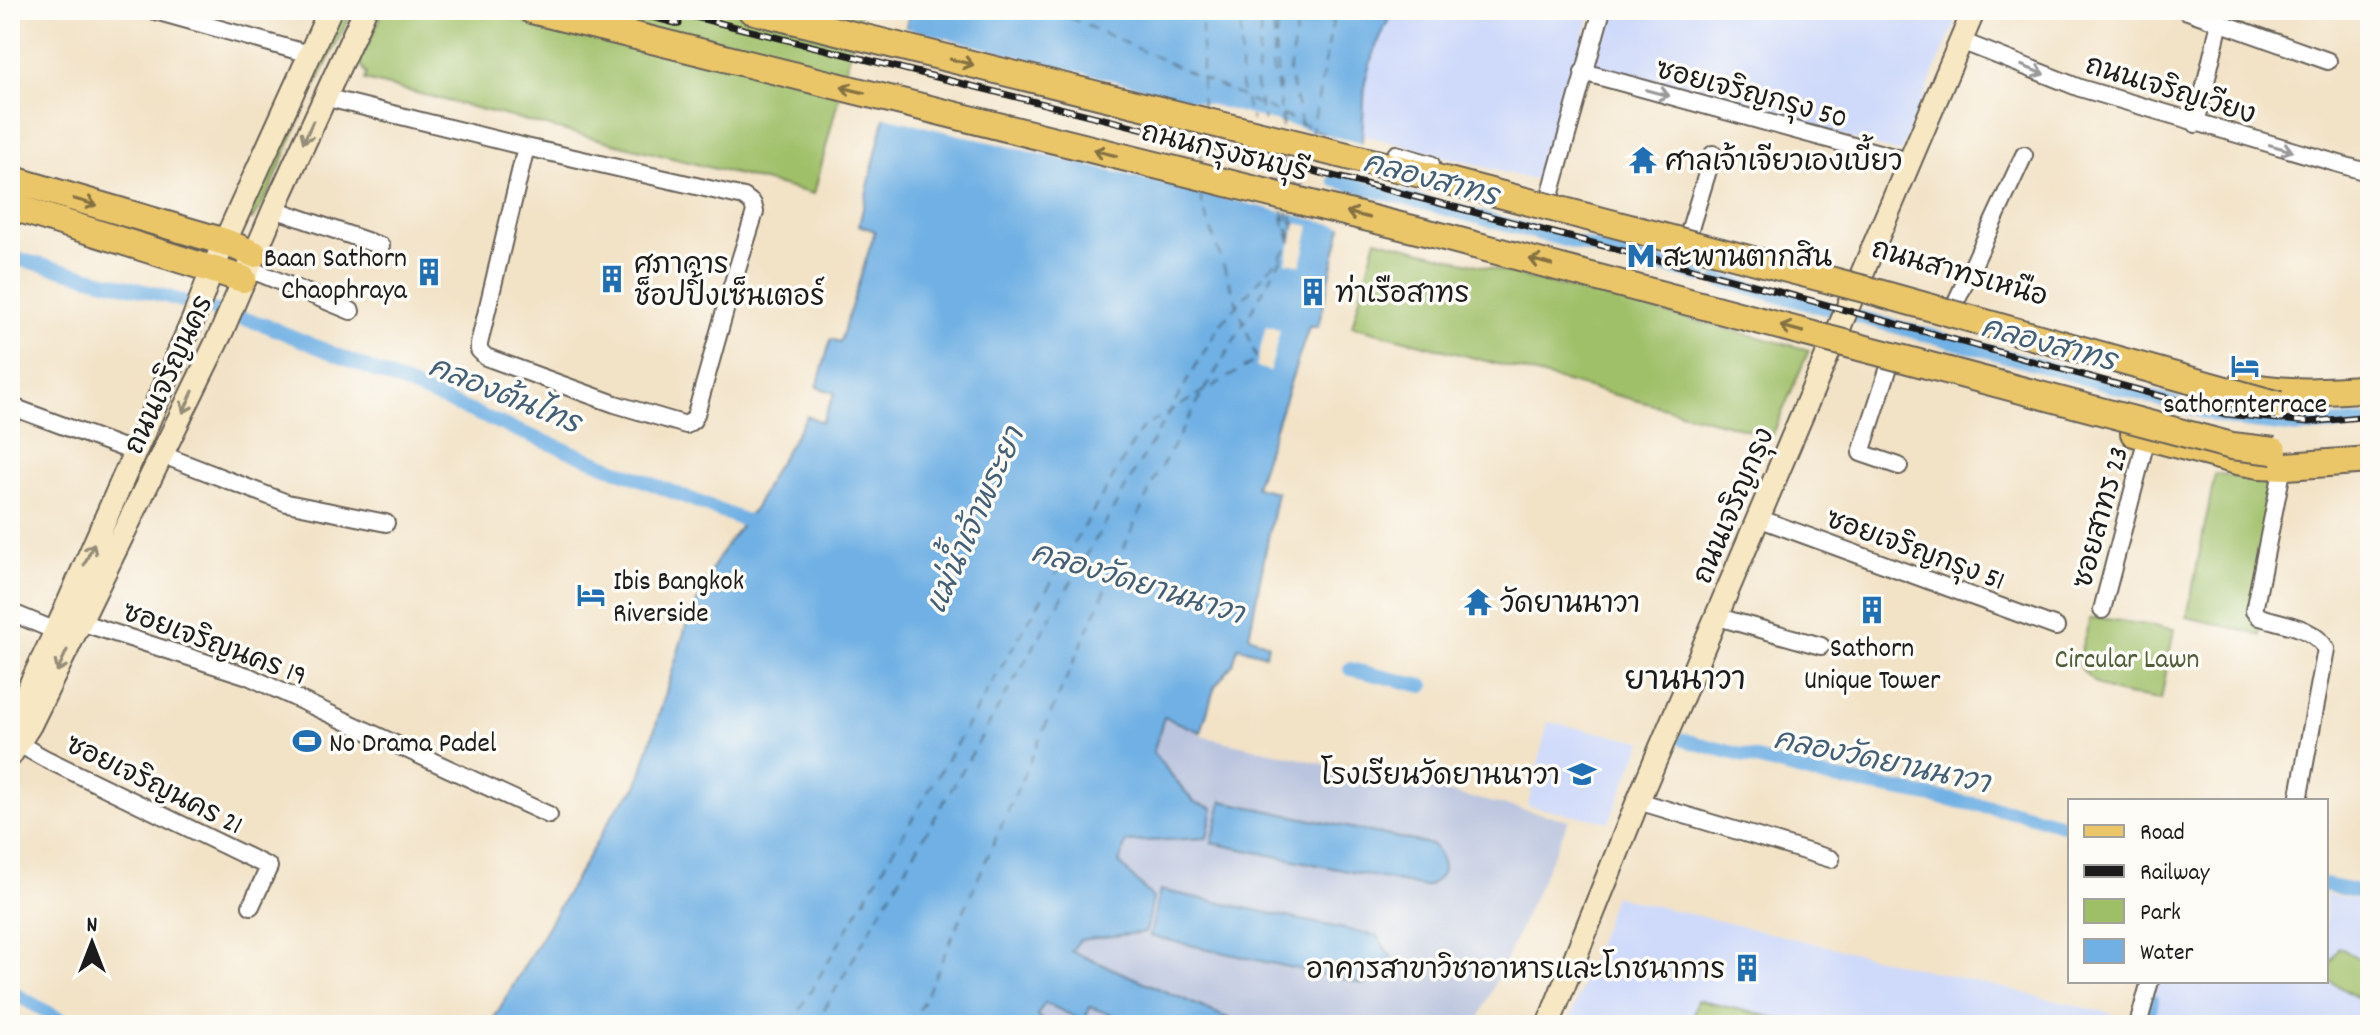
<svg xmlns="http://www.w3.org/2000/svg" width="2380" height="1035" viewBox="0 0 2380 1035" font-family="Dekko,'Playpen Sans Thai',sans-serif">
  <rect width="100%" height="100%" fill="#fdfcf7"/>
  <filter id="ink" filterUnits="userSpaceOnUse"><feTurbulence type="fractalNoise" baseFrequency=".0125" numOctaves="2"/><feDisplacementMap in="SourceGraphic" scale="16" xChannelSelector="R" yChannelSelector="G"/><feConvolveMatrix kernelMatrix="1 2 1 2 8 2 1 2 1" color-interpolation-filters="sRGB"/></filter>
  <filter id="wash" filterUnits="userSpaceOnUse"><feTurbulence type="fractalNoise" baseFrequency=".006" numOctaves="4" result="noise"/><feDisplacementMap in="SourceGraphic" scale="32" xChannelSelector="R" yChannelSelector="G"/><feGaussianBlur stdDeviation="1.8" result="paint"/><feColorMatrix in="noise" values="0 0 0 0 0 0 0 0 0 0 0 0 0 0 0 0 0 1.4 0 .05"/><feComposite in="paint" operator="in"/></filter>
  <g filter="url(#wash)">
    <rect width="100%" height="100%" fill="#f2e2c6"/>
    <path fill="#cfdafa" d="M1393 10H1591L1544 183 1360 134 1365 81 1374 51Z
      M1607 10H1961L1900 153 1595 67 1596 62 1593 61Z
      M1548 722 1643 741 1609 822 1528 806Z
      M2326 894 2370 902V1025H2143L2155 981H2326Z
      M1614 896 2130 1018 2128 1025H1568Z"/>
    <path fill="#bac4de" d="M1164 717 1201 732V736L1569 820 1476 1025H1156L1070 952 1079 940 1126 842 1194 802 1153 753Z
      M1045 1003 1084 1021 1089 1007 1140 1025H1049L1036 1016Z"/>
    <path fill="#9fbf67" stroke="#5e6e42" stroke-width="2" d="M344 10H353L305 107 270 190 252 220 246 217Z
      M384 10H861L814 194 365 80 367 74 359 62Z
      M1376 239 1809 350 1772 436 1352 326Z
      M2215 474 2271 482 2251 611 2260 617V635L2187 617Z
      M2100 618 2174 629 2161 700C2124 694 2098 696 2077 662L2090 619Z
      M2339 947 2370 965V1005L2326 979V970Z
      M1697 1000 1806 1025H1691Z"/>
    <path fill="#70b0e4" stroke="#466680" stroke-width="2" d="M910 10H1393L1374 51 1365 81 1362 141 1318 327H1309L1255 487 1277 492 1249 636 1268 644 1266 655 1238 647 1233 664 1215 686 1201 732 1164 717 1153 753 1194 802 1213 808 1207 838 1126 842 1119 863 1153 898 1146 932 1080 940 1071 951 1244 1025H1140L1090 1007 1084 1021 1045 1003 1037 1015 1049 1025H490L616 809 637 787 686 626 711 571 726 545 755 508 774 470 807 416 822 422 835 393 817 387 831 339 840 342 875 231 859 225Z
      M1222 801 1433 845C1446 864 1449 876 1425 887L1212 843Z
      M1160 890 1377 936 1392 959 1390 974 1363 984 1150 936Z"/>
    <path fill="#f2e2c6" d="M902 27 1365 144 1345 227 881 116Z
      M1296 223 1310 226 1301 265 1286 262Z
      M1266 326 1280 330 1270 371 1256 367Z"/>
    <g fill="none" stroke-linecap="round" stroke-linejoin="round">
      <path stroke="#70b0e4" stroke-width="14" d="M1335 180 1702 276
        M10 257 165 296 265 325 511 428 761 527
        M1719 280 1995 353 2233 420 2297 427 2370 422
        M1350 669 1423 686
        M1684 740 1821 776 2017 812 2070 826
        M2326 885 2370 894
        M10 991 70 1025
        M2147 1025 2152 1001"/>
      <path stroke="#425f76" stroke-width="2" stroke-dasharray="10 8" stroke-linecap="butt" d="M1053 10 1333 138
        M1241 10V86L1252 121
        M1262 10 1256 84 1264 122
        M1272 10 1282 128
        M1300 10 1289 71 1301 122 1300 130
        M1276 37 1279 10
        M1274 47 1272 64 1277 92
        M1202 107V10
        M1282 114 1283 127
        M1311 136 1335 10
        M1260 146 1271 182
        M1271 151 1278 184
        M1284 155 1286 184
        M1201 163V133
        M1296 186 1298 157
        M1301 191 1307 158
        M1283 210 1288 231
        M1288 211 1290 236
        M1293 230 1297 213
        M1291 242 1293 212
        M1205 390 1286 251
        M791 1025 1142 428 1257 360 1201 202V189
        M815 1025 1219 326 1291 244 1279 207
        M909 1025 924 1001 1154 480 1201 396"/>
    </g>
  </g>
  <g filter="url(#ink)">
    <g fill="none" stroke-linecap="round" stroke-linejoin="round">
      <defs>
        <path id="street" d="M152 10 309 54
          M2185 10 2328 61
          M1961 41 2080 88 2370 173
          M1583 72 1908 161
          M324 97 526 147 479 344V350L486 357 615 404 686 425 693 420 696 414 731 289
          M2196 124 2220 22
          M526 147 744 197 753 204 755 212 731 289 748 298
          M1396 154 1431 164
          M1550 196 1602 10
          M274 209 381 246
          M1689 232 1713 154
          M247 268 351 311
          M1956 302 2024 155
          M1889 367 1861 453 1899 466
          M10 406 134 452
          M163 455 287 503 386 523
          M2283 466 2254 611 2260 617C2283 624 2314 627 2326 649L2298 801
          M1758 518 2056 627
          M2102 610 2147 437
          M10 612 56 631
          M1718 617 1821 646
          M80 622 248 676 549 815
          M19 744 44 758 269 867 251 906
          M1638 801 1831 859
          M2138 1025 2150 981"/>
        <path id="secondary" d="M10 727 56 631 193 320 212 270 330 10
          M10 756 30 725 222 331 274 209 365 10
          M1548 1025 1638 801 1974 10"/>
        <path id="primary" d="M531 10 1433 234
          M751 10 1445 180
          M10 179 225 242 254 254
          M10 206 243 279
          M2242 385C2286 394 2326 392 2370 388
          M2134 433 2237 461 2259 465 2287 466 2370 460"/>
      </defs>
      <use href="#street" stroke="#676158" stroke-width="20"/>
      <use href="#secondary" stroke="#676158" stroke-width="26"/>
      <use href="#primary" stroke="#676158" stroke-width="30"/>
      <use href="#street" stroke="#fff" stroke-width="16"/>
      <use href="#secondary" stroke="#f7e8c3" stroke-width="22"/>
      <use href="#primary" stroke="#ebc669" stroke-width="26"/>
      <defs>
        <path id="rail" d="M625 10 679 24
          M667 10 1381 188 1750 284 2226 414 2309 422 2370 416"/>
      </defs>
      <use href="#rail" stroke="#1c1c1c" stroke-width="7"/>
      <use href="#rail" stroke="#fdfcf7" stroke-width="4" stroke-dasharray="12" stroke-linecap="butt"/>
      <defs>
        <path id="primary-bridge" d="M1445 180 1868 290 2279 405
          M1433 234 2232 446 2274 451"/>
      </defs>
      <use href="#primary-bridge" stroke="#676158" stroke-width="30" stroke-linecap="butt"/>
      <use href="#primary-bridge" stroke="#ebc669" stroke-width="26"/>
    </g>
    <defs><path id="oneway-shaft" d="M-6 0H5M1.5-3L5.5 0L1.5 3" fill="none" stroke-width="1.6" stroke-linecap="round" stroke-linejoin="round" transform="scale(2)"/></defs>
    <g stroke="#847142">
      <use href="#oneway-shaft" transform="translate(962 62) rotate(14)"/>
      <use href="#oneway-shaft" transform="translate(853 90) rotate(-166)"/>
      <use href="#oneway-shaft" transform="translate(1105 153) rotate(-166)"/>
      <use href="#oneway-shaft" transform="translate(85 202) rotate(16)"/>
      <use href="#oneway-shaft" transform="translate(1358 215) rotate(-166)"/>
      <use href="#oneway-shaft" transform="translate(1541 262) rotate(-165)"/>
      <use href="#oneway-shaft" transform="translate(1792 329) rotate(-165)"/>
    </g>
    <g stroke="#999">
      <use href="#oneway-shaft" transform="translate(2033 70) rotate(22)"/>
      <use href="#oneway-shaft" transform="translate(1658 93) rotate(15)"/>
      <use href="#oneway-shaft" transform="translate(2281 148) rotate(16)"/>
    </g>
    <g stroke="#948c78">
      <use href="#oneway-shaft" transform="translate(308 132) rotate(114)"/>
      <use href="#oneway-shaft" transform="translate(188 402) rotate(115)"/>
      <use href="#oneway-shaft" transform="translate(89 554) rotate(-66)"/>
      <use href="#oneway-shaft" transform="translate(62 661) rotate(115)"/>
    </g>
  </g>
  <defs>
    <symbol id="temple-bare" viewBox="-9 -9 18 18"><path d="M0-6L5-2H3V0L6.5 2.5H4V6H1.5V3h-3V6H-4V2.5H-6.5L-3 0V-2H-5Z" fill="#1f6fb2" stroke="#fdfcf7" stroke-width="2.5" paint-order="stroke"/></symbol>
    <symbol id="metro-bare" viewBox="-9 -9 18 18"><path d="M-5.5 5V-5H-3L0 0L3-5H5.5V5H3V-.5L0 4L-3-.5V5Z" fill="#1f6fb2" stroke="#fdfcf7" stroke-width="2.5" paint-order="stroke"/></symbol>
    <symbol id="building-bare" viewBox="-9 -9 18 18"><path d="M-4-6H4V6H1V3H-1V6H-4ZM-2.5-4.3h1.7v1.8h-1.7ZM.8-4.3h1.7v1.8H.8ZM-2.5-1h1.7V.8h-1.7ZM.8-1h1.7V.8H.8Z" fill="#1f6fb2" stroke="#fdfcf7" stroke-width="2.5" paint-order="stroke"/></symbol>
    <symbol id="hotel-bare" viewBox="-9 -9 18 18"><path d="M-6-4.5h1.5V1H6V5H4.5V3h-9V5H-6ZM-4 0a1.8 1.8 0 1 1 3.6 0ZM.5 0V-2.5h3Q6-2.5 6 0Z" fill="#1f6fb2" stroke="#fdfcf7" stroke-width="2.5" paint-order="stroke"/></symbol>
    <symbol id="stadium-bare" viewBox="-9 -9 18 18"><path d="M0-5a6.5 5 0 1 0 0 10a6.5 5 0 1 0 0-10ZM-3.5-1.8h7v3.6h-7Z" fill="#1f6fb2" stroke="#fdfcf7" stroke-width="2.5" paint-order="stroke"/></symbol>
    <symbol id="school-bare" viewBox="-9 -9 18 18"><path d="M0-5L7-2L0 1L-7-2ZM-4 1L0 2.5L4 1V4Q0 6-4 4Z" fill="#1f6fb2" stroke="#fdfcf7" stroke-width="2.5" paint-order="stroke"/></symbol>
  </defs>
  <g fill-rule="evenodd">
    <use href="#temple-bare" x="1623" y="140" width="40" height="40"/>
    <use href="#metro-bare" x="1621" y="236" width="40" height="40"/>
    <use href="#building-bare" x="409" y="252" width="40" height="40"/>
    <use href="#building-bare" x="592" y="259" width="40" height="40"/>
    <use href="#building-bare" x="1293" y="272" width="40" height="40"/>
    <use href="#hotel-bare" x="2225" y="346" width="40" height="40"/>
    <use href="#hotel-bare" x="571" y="575" width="40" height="40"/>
    <use href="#temple-bare" x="1458" y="582" width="40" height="40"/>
    <use href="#building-bare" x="1852" y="590" width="40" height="40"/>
    <use href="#stadium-bare" x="287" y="721" width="40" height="40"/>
    <use href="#school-bare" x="1562" y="754" width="40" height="40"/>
    <use href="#building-bare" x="1727" y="948" width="40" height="40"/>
  </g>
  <g text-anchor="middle" stroke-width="7" stroke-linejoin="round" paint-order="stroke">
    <g font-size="28" fill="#1c1c1c" stroke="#fdfcf7">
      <text transform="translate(2171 88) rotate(17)" y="10">ถนนเจริญเวียง</text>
      <text transform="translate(1752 92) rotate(15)" y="10">ซอยเจริญกรุง 50</text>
      <text transform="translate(1225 150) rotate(14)" y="10">ถนนกรุงธนบุรี</text>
      <text transform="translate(1960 271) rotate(16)" y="10">ถนนสาทรเหนือ</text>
      <text transform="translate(167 374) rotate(-65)" y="10">ถนนเจริญนคร</text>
      <text transform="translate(1732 505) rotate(-67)" y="10">ถนนเจริญกรุง</text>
      <text transform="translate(2099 517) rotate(-75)" y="10">ซอยสาทร 23</text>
      <text transform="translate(1916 548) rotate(20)" y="10">ซอยเจริญกรุง 51</text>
      <text transform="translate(215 642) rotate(20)" y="10">ซอยเจริญนคร 19</text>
      <text transform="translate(155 783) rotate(26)" y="10">ซอยเจริญนคร 21</text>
    </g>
    <g font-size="28" fill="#1c1c1c" stroke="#fdfcf7" text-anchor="start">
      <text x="1665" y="170">ศาลเจ้าเจียวเองเบี้ยว</text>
      <text x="407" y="266" text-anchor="end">Baan Sathorn<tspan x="407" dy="32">Chaophraya</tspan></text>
      <text x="1663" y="266">สะพานตากสิน</text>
      <text x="634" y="273">ศุภาคาร<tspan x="634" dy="32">ช็อปปิ้งเซ็นเตอร์</tspan></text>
      <text x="1335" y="302">ท่าเรือสาทร</text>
      <text x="2245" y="412" text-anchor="middle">sathornterrace</text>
      <text x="613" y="589">Ibis Bangkok<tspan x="613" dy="32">Riverside</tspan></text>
      <text x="1500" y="612">วัดยานนาวา</text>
      <text x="1872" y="656" text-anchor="middle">Sathorn<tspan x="1872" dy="32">Unique Tower</tspan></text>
      <text x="329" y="751">No Drama Padel</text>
      <text x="1560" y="784" text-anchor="end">โรงเรียนวัดยานนาวา</text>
      <text x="1725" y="978" text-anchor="end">อาคารสาขาวิชาอาหารและโภชนาการ</text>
    </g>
    <g font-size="28" fill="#505d3a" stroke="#fdfcf7">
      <text x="2127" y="667">Circular Lawn</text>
    </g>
    <g font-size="30" font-style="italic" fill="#425f76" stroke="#fdfcf7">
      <text transform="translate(1431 178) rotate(15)" y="10">คลองสาทร</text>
      <text transform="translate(2049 343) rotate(15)" y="10">คลองสาทร</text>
      <text transform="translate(505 394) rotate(22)" y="10">คลองต้นไทร</text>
      <text transform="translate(974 520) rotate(-66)" y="10">แม่น้ำเจ้าพระยา</text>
      <text transform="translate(1138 582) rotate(17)" y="10">คลองวัดยานนาวา</text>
      <text transform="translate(1882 760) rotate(12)" y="10">คลองวัดยานนาวา</text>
    </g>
    <g font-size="32" fill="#1c1c1c" stroke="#fdfcf7">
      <text x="1685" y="689">ยานนาวา</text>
    </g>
  </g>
  <rect width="2380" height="1035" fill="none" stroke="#fdfcf7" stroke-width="40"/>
  <rect x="2068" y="799" width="260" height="184" fill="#fdfcf7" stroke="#a3a29f" stroke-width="2"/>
  <rect x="2084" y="825" width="40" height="12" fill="#ebc669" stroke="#a3a29f" stroke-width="2"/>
  <text x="2140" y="839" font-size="24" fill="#1c1c1c">Road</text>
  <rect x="2084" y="865" width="40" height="12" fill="#1c1c1c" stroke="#a3a29f" stroke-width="2"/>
  <text x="2140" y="879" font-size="24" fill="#1c1c1c">Railway</text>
  <rect x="2084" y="899" width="40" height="24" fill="#9fbf67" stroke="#a3a29f" stroke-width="2"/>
  <text x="2140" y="919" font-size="24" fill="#1c1c1c">Park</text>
  <rect x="2084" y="939" width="40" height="24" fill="#70b0e4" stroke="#a3a29f" stroke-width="2"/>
  <text x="2140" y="959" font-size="24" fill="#1c1c1c">Water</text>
  <g transform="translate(92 943)" stroke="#fdfcf7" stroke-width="6" paint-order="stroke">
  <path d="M0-6L14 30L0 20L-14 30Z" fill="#1c1c1c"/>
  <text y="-12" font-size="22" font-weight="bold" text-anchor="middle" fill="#1c1c1c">N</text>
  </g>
</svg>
